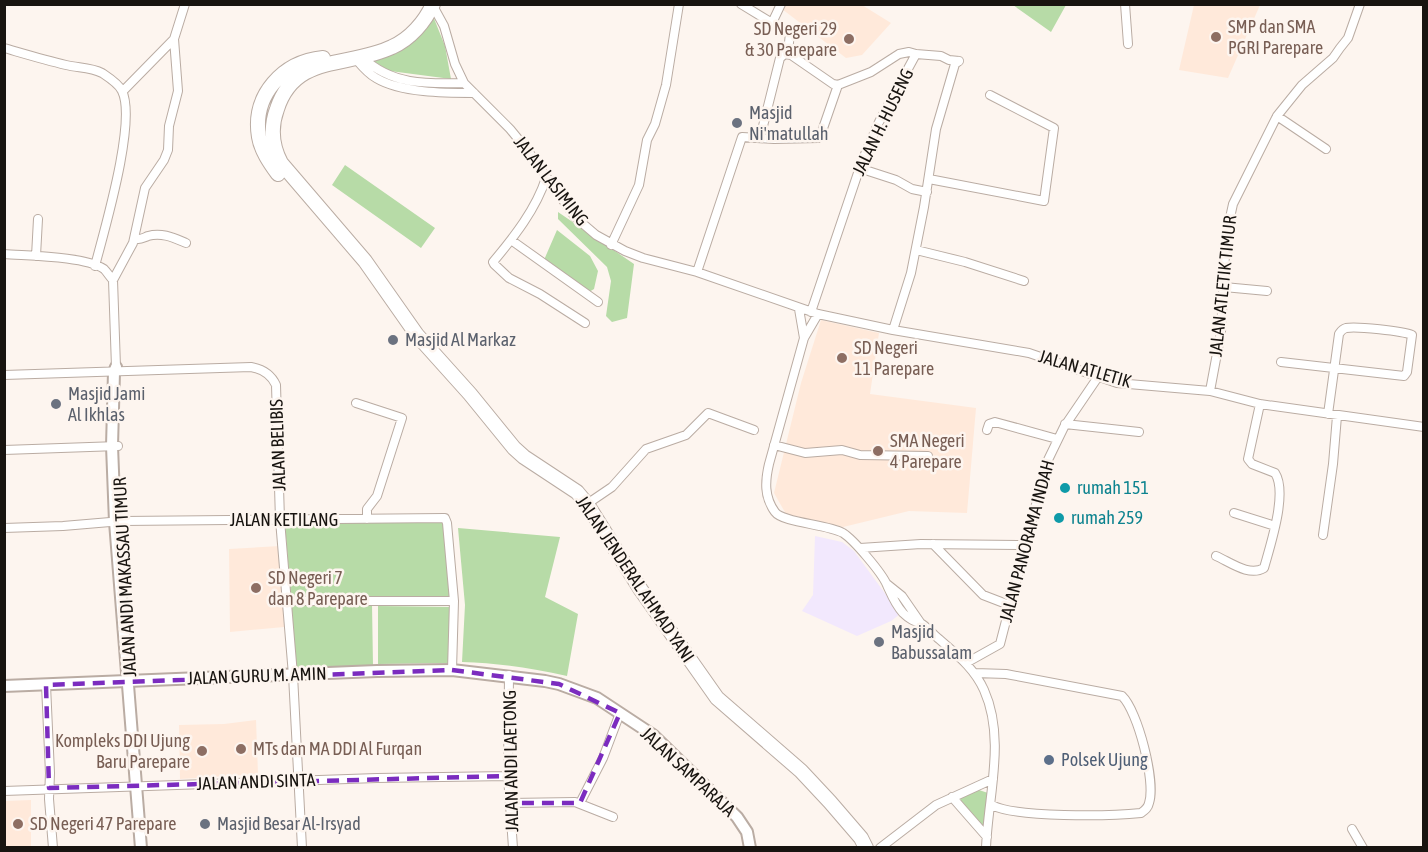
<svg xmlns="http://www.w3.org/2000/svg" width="1428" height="852" viewBox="0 0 1428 852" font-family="'Asap Condensed',sans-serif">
  <rect width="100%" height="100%" fill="#fdf5ef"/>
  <path fill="#ffe9da" d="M784 5H862L891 23 862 55 846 58 782 9Z
    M1194 5H1260L1228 78 1179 70Z
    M821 320 879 333 870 394 976 408 967 513 909 511 843 527 786 514 774 493 801 383Z
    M280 546 284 627 230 632 229 549Z
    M256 720 258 774 180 779 179 725 224 724Z
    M31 800V847H5V801Z"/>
  <path fill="#f2e8fd" d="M815 536 842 542 854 551 900 614 891 621 857 636 802 611 813 595Z"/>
  <path fill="#b7dba7" d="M1013 5H1066L1051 32Z
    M433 16 445 46 451 79 390 71 373 61C406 49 412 44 433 16Z
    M345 165 435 228 421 248 332 185Z
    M558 212 634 264 627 318 612 322 606 316 611 281 607 267 558 219Z
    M557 230 590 256 598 271 594 289 589 292 544 260Z
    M444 519 451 600 291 598 285 525Z
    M458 528 560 537 545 597 578 614 567 676C531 668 498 663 462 662L465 605Z
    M290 604H372L373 666 293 667Z
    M378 606 452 607 450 663 378 664Z
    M979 790 988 793 984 829 959 798Z"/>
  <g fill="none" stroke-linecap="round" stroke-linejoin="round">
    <defs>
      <path id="minor" d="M741 4 772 23
        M781 4 772 23 790 33 788 52 791 55
        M1125 4 1128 44
        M433 6 444 26 455 64 464 83 510 129 528 151 575 217 596 235 625 251 643 258 697 272 818 314 893 330 1029 353 1117 383 1210 391 1260 404 1424 427
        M4 48C25 54 45 60 66 65 78 68 91 67 102 73 108 77 119 84 122 91 137 121 104 231 95 266
        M916 54 941 56 949 60 959 61
        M362 57C391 85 426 84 464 83
        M355 58C361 65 367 73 376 78 401 93 445 93 474 93
        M123 91 174 39 185 4
        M1277 116 1326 149
        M760 138 780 58 785 54 791 55 833 84 838 85 871 72 899 54 909 52 916 54 879 122 862 161 811 312
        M859 168 896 180 912 189 927 192
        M546 178C536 209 514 237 493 262L494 264 509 278 540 294 585 323
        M929 179 1044 201 1054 128 990 95
        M134 239C141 240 143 238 148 236 162 232 174 238 186 243
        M511 240 598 302
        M611 245 639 185 647 140 655 124 666 85 679 4
        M916 250 965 262 1024 281
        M4 254C29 256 84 256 104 269 107 272 110 277 113 280L116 367
        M36 256 38 219
        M697 272 742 137 774 139 818 138 820 137 838 85
        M113 280 133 243 145 188 164 160 168 150 169 126 178 91 174 39
        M1224 287 1267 291
        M799 309 804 338
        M818 314 804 338 769 464C765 481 764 497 775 512 783 523 827 524 843 533 854 540 882 573 887 585 892 596 895 604 903 613 909 619 914 621 922 624 928 628 934 635 939 639 957 655 974 668 984 690 1006 739 988 796 986 848
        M893 330 911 273 924 207 936 129 955 64 959 61
        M1281 362 1404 376 1407 372 1412 335C1403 331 1356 326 1346 328 1342 329 1341 331 1339 334L1328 414
        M4 375 251 367C262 369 271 374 276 385L280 520 293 675 302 848
        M1210 391 1221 332 1226 236 1233 204 1277 116 1302 85 1333 58 1340 48 1348 38 1360 4
        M356 403 402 418 377 496 367 509V519
        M1065 424 1139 432
        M987 430 989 424 995 422 1057 439
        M774 445 805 453 842 450 860 455 928 456
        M4 450 118 446
        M587 504 612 487 646 449 686 435 708 413 754 430
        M1234 513 1275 526
        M4 528 63 526 122 521 445 518 447 523 454 601 452 670
        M1323 535 1333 464 1337 416
        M933 544 983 595 1009 605
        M860 548 921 544 1024 545
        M1216 556C1230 562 1249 577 1264 568 1270 546 1288 493 1275 473L1252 464 1248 459 1260 404
        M887 584 902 596 922 625
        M288 601H454
        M966 663 1000 644 1047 462 1064 427 1098 377
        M975 673 1006 674 1122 696C1138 711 1156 782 1149 803 1148 808 1145 810 1141 813 1111 816 1015 818 992 805
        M509 675 508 776 513 848
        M46 685 50 773 49 799 53 848
        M4 791 377 778 508 776
        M952 797 987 837
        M510 803 575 802 613 817
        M580 803 603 758 620 713
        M1352 829 1363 848
        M880 848 936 805 993 779"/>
      <path id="tertiary" d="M116 367 114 372 112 446 115 522 141 848"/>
      <path id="secondary" d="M4 686 377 671 452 670 545 681 559 684 597 698 653 735 737 817 747 832 750 848"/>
      <path id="trunk" d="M433 4C425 22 410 39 392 47 348 68 295 53 277 109 270 128 272 146 281 163L365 261 417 335 470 394 514 448 524 457 577 492 587 504 641 590 717 698 801 771 830 802 861 838 866 848
        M278 174C270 163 261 150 259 137 252 95 283 62 323 58"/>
    </defs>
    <use href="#minor" stroke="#baaca3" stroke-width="10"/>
    <use href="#tertiary" stroke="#baaca3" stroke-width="14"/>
    <use href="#secondary" stroke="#baaca3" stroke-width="14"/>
    <use href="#trunk" stroke="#baaca3" stroke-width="16"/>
    <use href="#minor" stroke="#fff" stroke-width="8"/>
    <use href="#tertiary" stroke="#fff" stroke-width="10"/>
    <use href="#secondary" stroke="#fff" stroke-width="10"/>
    <use href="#trunk" stroke="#fff" stroke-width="14"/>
  </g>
  <path fill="none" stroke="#7b2cbf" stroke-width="4.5" stroke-dasharray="12 8" stroke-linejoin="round" d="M452 670 559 684 620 713 580 803H510L508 776 49 788 46 685Z"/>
  <g fill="#8d6e63" stroke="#fdf5ef" stroke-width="2">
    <circle cx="1216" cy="37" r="6"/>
    <circle cx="849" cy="39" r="6"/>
    <circle cx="842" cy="358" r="6"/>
    <circle cx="878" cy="451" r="6"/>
    <circle cx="256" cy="588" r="6"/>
    <circle cx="241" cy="749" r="6"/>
    <circle cx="202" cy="751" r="6"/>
    <circle cx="18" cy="824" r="6"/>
  </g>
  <g fill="#6b7280" stroke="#fdf5ef" stroke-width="2">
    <circle cx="737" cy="123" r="6"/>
    <circle cx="393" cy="340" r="6"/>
    <circle cx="56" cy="404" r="6"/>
    <circle cx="879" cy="642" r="6"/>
    <circle cx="205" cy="824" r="6"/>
  </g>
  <g fill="#0f9aa8" stroke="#fdf5ef" stroke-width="2">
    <circle cx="1065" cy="488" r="6"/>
    <circle cx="1059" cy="518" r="6"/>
  </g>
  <circle fill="#5c6f8a" stroke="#fdf5ef" stroke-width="2" cx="1049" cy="760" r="6"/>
  <g text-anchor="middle" stroke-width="5" stroke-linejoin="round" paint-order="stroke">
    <g font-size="18" fill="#785e54" stroke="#fdf5ef" text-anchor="start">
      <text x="1228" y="33">SMP dan SMA<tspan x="1228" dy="21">PGRI Parepare</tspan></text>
      <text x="837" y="35" text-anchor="end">SD Negeri 29<tspan x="837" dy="21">&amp; 30 Parepare</tspan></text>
      <text x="854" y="354">SD Negeri<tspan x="854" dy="21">11 Parepare</tspan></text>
      <text x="890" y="447">SMA Negeri<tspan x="890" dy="21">4 Parepare</tspan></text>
      <text x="268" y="584">SD Negeri 7<tspan x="268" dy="21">dan 8 Parepare</tspan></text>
      <text x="190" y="747" text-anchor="end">Kompleks DDI Ujung<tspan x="190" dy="21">Baru Parepare</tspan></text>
      <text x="253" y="755">MTs dan MA DDI Al Furqan</text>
      <text x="30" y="830">SD Negeri 47 Parepare</text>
    </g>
    <g font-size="18" fill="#5b616d" stroke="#fdf5ef" text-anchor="start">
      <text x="749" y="119">Masjid<tspan x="749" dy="21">Ni'matullah</tspan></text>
      <text x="405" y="346">Masjid Al Markaz</text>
      <text x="68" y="400">Masjid Jami<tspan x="68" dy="21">Al Ikhlas</tspan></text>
      <text x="891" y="638">Masjid<tspan x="891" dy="21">Babussalam</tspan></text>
      <text x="217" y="830">Masjid Besar Al-Irsyad</text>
    </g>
    <g font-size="18" fill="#181410" stroke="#fdf5ef">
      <text transform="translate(883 122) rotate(-64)" y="6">JALAN H. HUSENG</text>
      <text transform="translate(551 181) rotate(52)" y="6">JALAN LASIMING</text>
      <text transform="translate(1223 286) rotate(-84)" y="6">JALAN ATLETIK TIMUR</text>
      <text transform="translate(1085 369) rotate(16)" y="6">JALAN ATLETIK</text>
      <text transform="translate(278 445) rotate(-92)" y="6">JALAN BELIBIS</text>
      <text x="284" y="526">JALAN KETILANG</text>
      <text transform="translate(1027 541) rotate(-75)" y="6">JALAN PANORAMA INDAH</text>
      <text transform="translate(125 577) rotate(-93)" y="6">JALAN ANDI MAKASSAU TIMUR</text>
      <text transform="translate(635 579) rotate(56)" y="6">JALAN JENDERAL AHMAD YANI</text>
      <text transform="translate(257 676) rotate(-2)" y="6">JALAN GURU M. AMIN</text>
      <text transform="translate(511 761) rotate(-91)" y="6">JALAN ANDI LAETONG</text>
      <text transform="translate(688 772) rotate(43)" y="6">JALAN SAMPARAJA</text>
      <text transform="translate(256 782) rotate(-2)" y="6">JALAN ANDI SINTA</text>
    </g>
    <g font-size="18" fill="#0d838f" stroke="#fdf5ef" text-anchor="start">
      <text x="1077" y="494">rumah 151</text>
      <text x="1071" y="524">rumah 259</text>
    </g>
    <g font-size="18" fill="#4e5e75" stroke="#fdf5ef" text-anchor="start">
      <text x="1061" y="766">Polsek Ujung</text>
    </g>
  </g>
  <rect width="1428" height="852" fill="none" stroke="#181410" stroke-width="12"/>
</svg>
